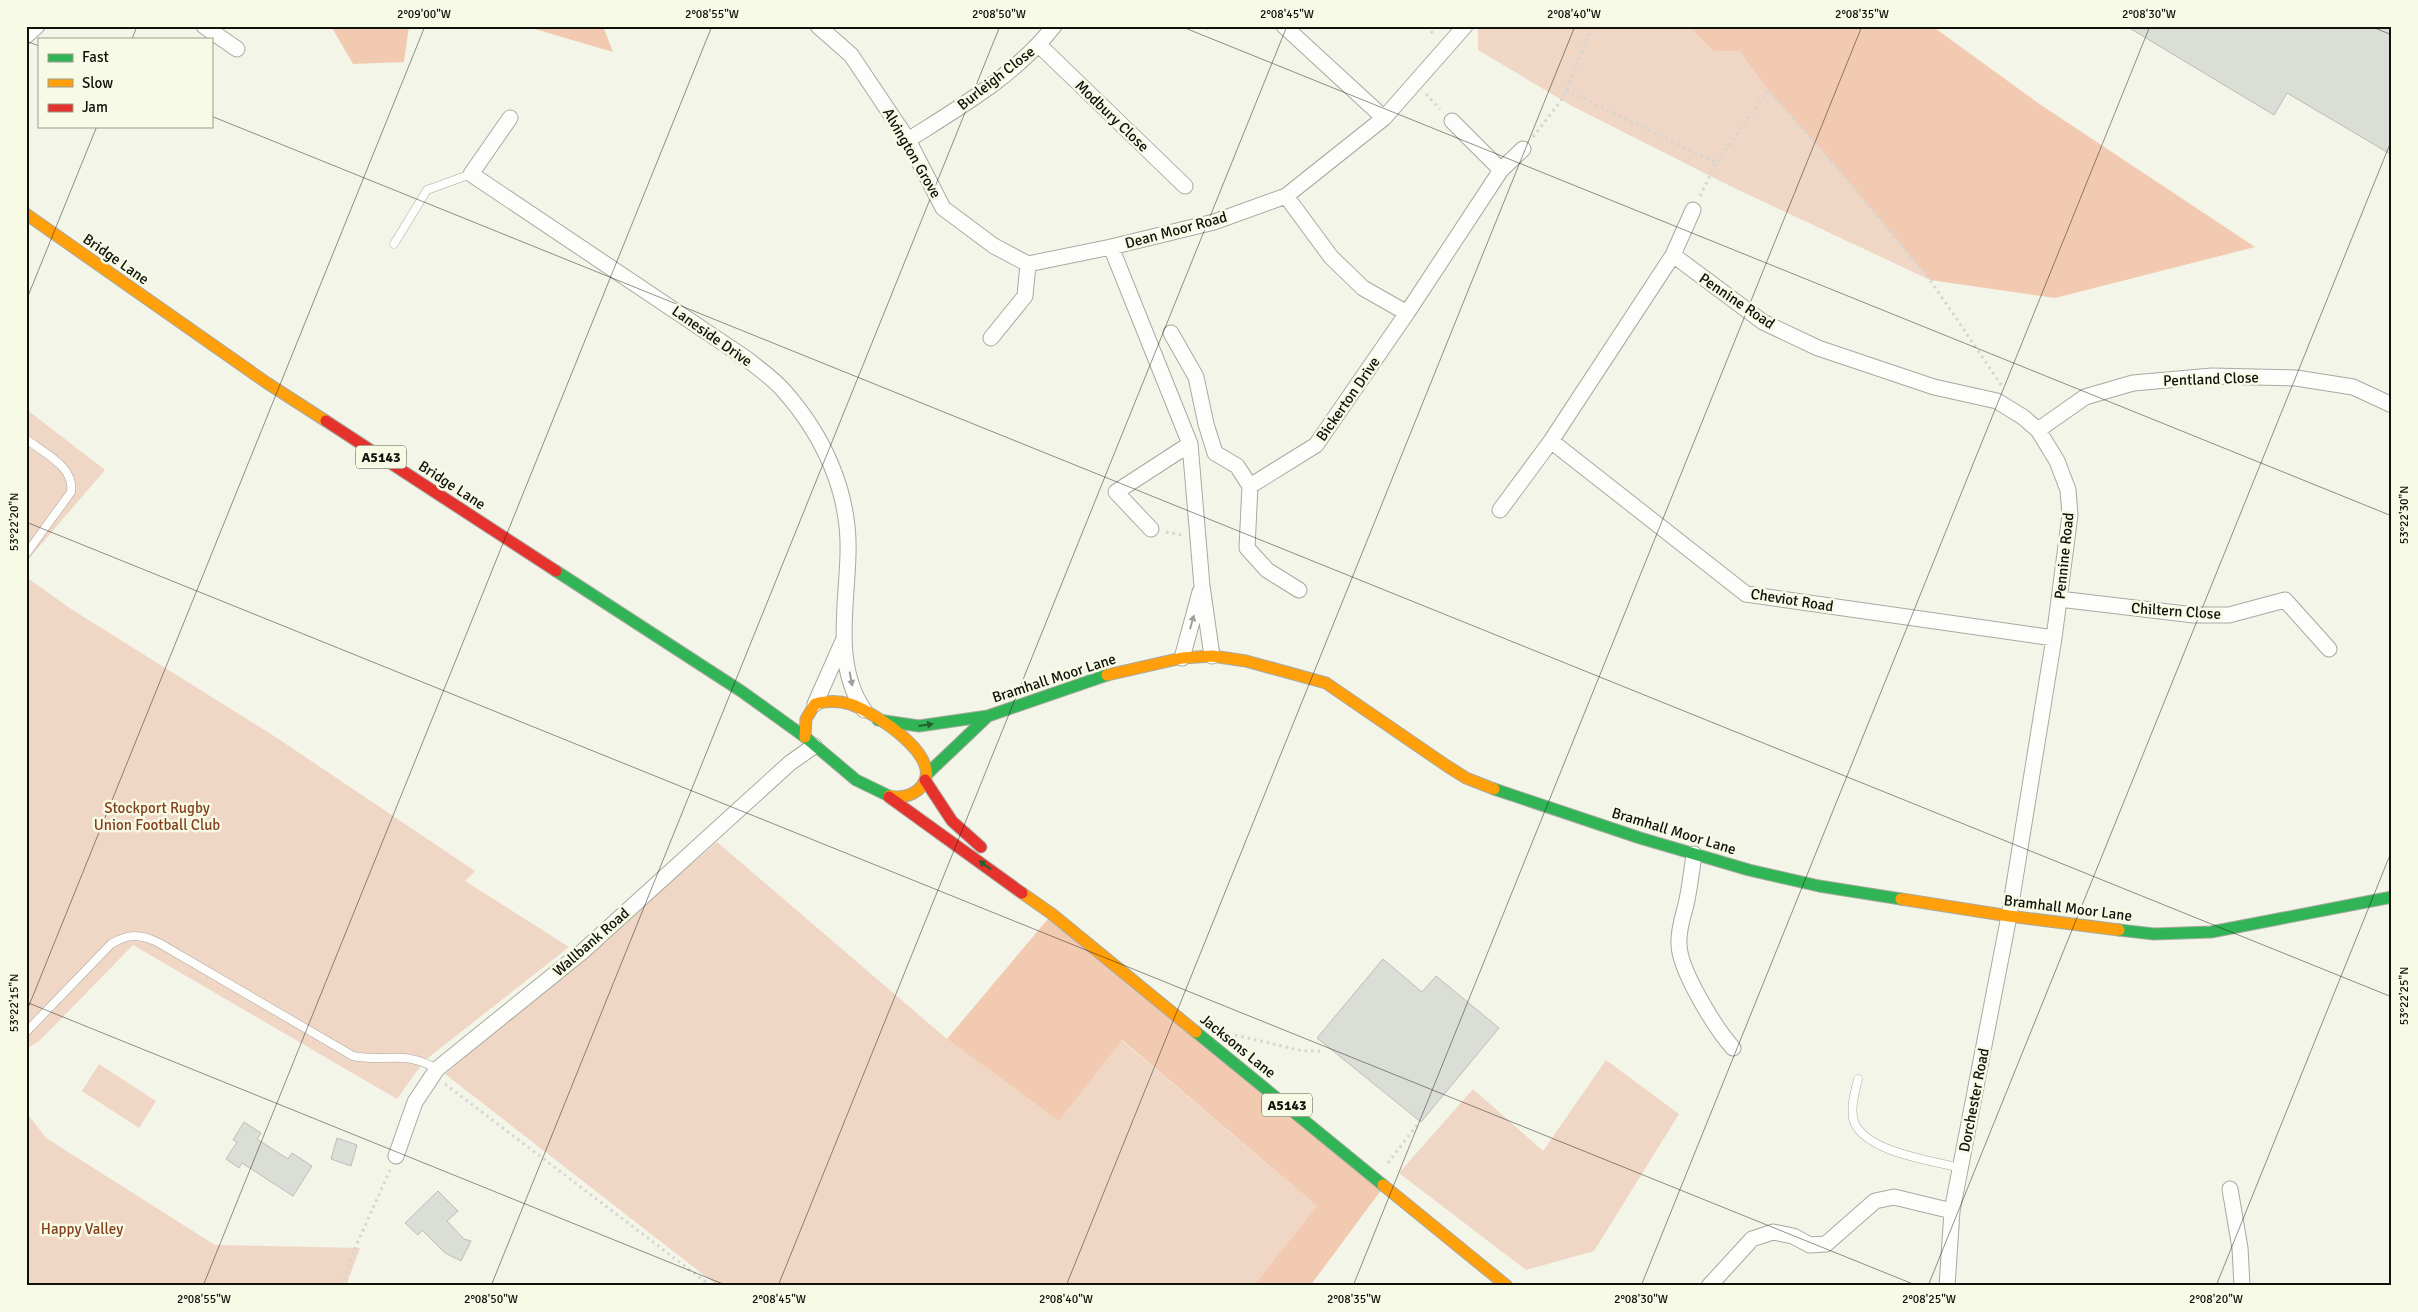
<svg xmlns="http://www.w3.org/2000/svg" width="2418" height="1312" viewBox="0 0 2418 1312" font-family="Signika,sans-serif">
  <rect width="100%" height="100%" fill="#f4f5e9"/>
  <path fill="#efd6c5" d="M1478 26H1688L1713 51 1741 46 1768 90 1837 168 1930 280 1730 186 1572 106 1478 50Z
    M26 409 105 470 26 562Z
    M26 577 71 609 274 736 475 871 465 881 569 947 424 1061 397 1099 133 945 57 1023 38 1042 26 1049Z
    M717 842 947 1039 1059 1121 1121 1040 1317 1206 1253 1286H718L445 1074Z
    M1606 1060 1679 1114 1594 1251 1526 1270 1399 1173 1473 1089 1543 1151Z
    M99 1064 156 1101 139 1128 82 1091Z
    M26 1112 46 1138 215 1245 360 1248 346 1286H26Z"/>
  <path fill="#f2c9b1" d="M331 26H409L404 62 353 64Z
    M527 26H603L613 52 528 27Z
    M1688 26H1932L2038 103 2255 247 2055 298 1930 280 1837 168 1768 90 1740 51H1713Z
    M1052 914 1385 1185 1310 1286H1253L1317 1206 1122 1040 1059 1121 947 1039Z"/>
  <path fill="#dbded6" stroke="#babeb6" d="M2126 26H2392V155L2287 93 2274 115Z
    M1383 959 1422 992 1436 976 1499 1028 1421 1122 1317 1038Z
    M244 1122 261 1133 257 1139 288 1159 292 1153 312 1166 293 1196 242 1163 239 1168 226 1159 237 1142 233 1140Z
    M337 1138 357 1145 351 1166 331 1159Z
    M438 1191 458 1211 447 1221 464 1239 471 1241 461 1261 445 1253 422 1230 418 1235 405 1223Z"/>
  <g fill="none" stroke-linecap="round" stroke-linejoin="round">
    <defs>
      <path id="lane" d="M394 244 427 190 471 174
        M26 439C44 453 75 467 71 492L26 554
        M26 1032 111 944C129 933 141 934 159 943L353 1056C388 1063 402 1049 437 1069
        M1858 1079C1855 1092 1849 1111 1855 1124 1870 1153 1931 1160 1960 1168"/>
      <path id="street" d="M204 26 237 49
        M818 26 851 55 908 140 943 208 994 246 1028 264 1111 247
        M1284 26 1384 118
        M26 36 37 26
        M1039 45 1185 186
        M510 118 471 174 747 359C759 369 774 379 784 391 824 436 850 493 848 554 847 605 833 665 864 710
        M908 140C960 107 1016 75 1054 26
        M1501 170 1523 149
        M1286 196 1331 257 1363 288 1407 313 1316 445 1250 486 1247 548 1267 570 1299 590
        M1693 210 1673 255 1551 441 1746 594 2054 638
        M1673 255 1763 322 1818 348 1934 387 1997 401 2023 417 2038 430 2057 461 2068 490 2070 515 2054 638 2009 916 1952 1211 1947 1286
        M1407 313 1501 170 1452 121
        M1171 333 1196 377 1206 424 1215 453 1237 466 1250 486
        M991 338 1025 296 1028 264
        M2038 430 2085 397 2133 383 2212 376 2296 378 2353 387 2392 405
        M1500 510 1551 441
        M1151 529 1116 492 1190 444
        M2059 599 2194 615H2229L2285 600 2329 649
        M1212 656 1202 586 1190 444 1111 247 1214 222 1286 196 1384 118 1465 26
        M1182 658 1200 592
        M815 704 843 641
        M1694 854C1692 869 1690 885 1687 900 1684 915 1678 928 1679 944 1679 970 1716 1029 1733 1048
        M396 1156 415 1102 437 1069 582 952 790 763 814 746
        M2230 1189 2240 1248 2242 1286
        M1709 1286 1752 1239 1773 1232 1793 1236 1810 1245 1826 1244 1875 1201 1894 1197 1952 1211"/>
      <path id="fast" d="M556 571 741 691 805 737 856 780 889 796
        M878 720 919 726 988 716 1107 675
        M927 774 988 716
        M1494 789 1640 838 1749 870 1819 886 1901 899
        M2119 930 2154 934 2211 932 2392 897
        M1196 1032 1383 1185"/>
      <path id="slow" d="M26 214 267 383 326 421
        M1107 675 1182 658 1212 656 1246 661 1326 683 1447 766 1466 778 1494 789
        M805 737 806 719 815 704 819 703C829 701 840 701 850 704 874 712 952 761 918 790 909 797 899 798 889 796
        M1022 893 1052 914 1196 1032
        M1901 899 2009 916 2119 930
        M1383 1185 1507 1286"/>
      <path id="jam" d="M326 421 556 571
        M925 780 952 821 981 847
        M889 797 1022 893"/>
    </defs>
    <use href="#lane" stroke="#a8a9a0" stroke-width="9"/>
    <use href="#street" stroke="#a8a9a0" stroke-width="17"/>
    <use href="#fast" stroke="#a8a9a0" stroke-width="13"/>
    <use href="#slow" stroke="#a8a9a0" stroke-width="13"/>
    <use href="#jam" stroke="#a8a9a0" stroke-width="13"/>
    <path stroke="#d5d6d2" stroke-width="3" stroke-dasharray="2.5 4" stroke-linecap="butt" d="M1202 26 1206 30 1210 26
      M1427 26 1435 36
      M1566 90 1716 163 1768 90 1837 168 1930 280 2002 386
      M1426 94 1440 109
      M1533 137 1563 98 1592 26
      M1700 196 1716 163
      M1166 532 1182 535
      M1235 1035 1303 1051H1322
      M445 1084 711 1286
      M1388 1163 1417 1125
      M342 1286 355 1248 390 1170"/>
    <use href="#lane" stroke="#fdfefc" stroke-width="8"/>
    <use href="#street" stroke="#fdfefc" stroke-width="15"/>
    <use href="#fast" stroke="#30b455" stroke-width="11"/>
    <use href="#slow" stroke="#ff9f0a" stroke-width="11"/>
    <use href="#jam" stroke="#e5322d" stroke-width="11"/>
  </g>
  <defs><path id="oneway-solid" d="M-6-.8H1V-3.2L6.5 0L1 3.2V.8H-6Z" transform="scale(1.25)"/></defs>
  <g fill="#9e9f9b">
    <use href="#oneway-solid" transform="translate(1192 622) rotate(-74)"/>
    <use href="#oneway-solid" transform="translate(851 679) rotate(79)"/>
  </g>
  <g fill="#206230">
    <use href="#oneway-solid" transform="translate(926 725) rotate(-8)"/>
    <use href="#oneway-solid" transform="translate(985 865) rotate(-144)"/>
  </g>
  <path fill="none" stroke="#10110a" stroke-width="1" stroke-opacity="0.45" d="M1180 26 2392 516M2370 26 2392 35M132 39 137 26M26 41 39 46M211 116 2392 997M26 301 97 126M26 522 1918 1286M26 1002 728 1286M26 1013 425 26M203 1286 712 26M491 1286 1000 26M778 1286 1287 26M1066 1286 1575 26M1353 1286 1862 26M1641 1286 2150 26M1928 1286 2392 139M2216 1286 2392 850"/>
  <g text-anchor="middle" stroke-width="5" stroke-linejoin="round" paint-order="stroke">
    <g fill="#f7fae4" stroke="#55574b" stroke-width="1">
      <rect x="356" y="445.5" width="50" height="23" rx="4"/>
      <rect x="1262" y="1093.5" width="50" height="23" rx="4"/>
    </g>
    <g font-size="14" font-weight="bold" fill="#10110a">
      <text x="381" y="462">A5143</text>
      <text x="1287" y="1110">A5143</text>
    </g>
    <g font-size="15" fill="#10110a" stroke="#f7fae4">
      <text transform="translate(996 78) rotate(-38)" y="5">Burleigh Close</text>
      <text transform="translate(1112 116) rotate(44)" y="5">Modbury Close</text>
      <text transform="translate(912 153) rotate(60)" y="5">Alvington Grove</text>
      <text transform="translate(1176 230) rotate(-15)" y="5">Dean Moor Road</text>
      <text transform="translate(116 259) rotate(35)" y="5">Bridge Lane</text>
      <text transform="translate(1737 301) rotate(34)" y="5">Pennine Road</text>
      <text transform="translate(712 336) rotate(35)" y="5">Laneside Drive</text>
      <text transform="translate(2211 379) rotate(-2)" y="5">Pentland Close</text>
      <text transform="translate(1348 399) rotate(-55)" y="5">Bickerton Drive</text>
      <text transform="translate(452 485) rotate(33)" y="5">Bridge Lane</text>
      <text transform="translate(2064 556) rotate(-84)" y="5">Pennine Road</text>
      <text transform="translate(1792 600) rotate(9)" y="5">Cheviot Road</text>
      <text transform="translate(2176 611) rotate(4)" y="5">Chiltern Close</text>
      <text transform="translate(1054 678) rotate(-18)" y="5">Bramhall Moor Lane</text>
      <text transform="translate(1674 831) rotate(17)" y="5">Bramhall Moor Lane</text>
      <text transform="translate(2068 908) rotate(7)" y="5">Bramhall Moor Lane</text>
      <text transform="translate(591 942) rotate(-41)" y="5">Wallbank Road</text>
      <text transform="translate(1238 1046) rotate(39)" y="5">Jacksons Lane</text>
      <text transform="translate(1974 1100) rotate(-79)" y="5">Dorchester Road</text>
    </g>
    <g font-size="15" fill="#823e1d" stroke="#f7fae4">
      <text x="157" y="813">Stockport Rugby<tspan x="157" dy="17">Union Football Club</tspan></text>
      <text x="82" y="1234">Happy Valley</text>
    </g>
  </g>
  <rect width="2418" height="1312" fill="none" stroke="#f7fae4" stroke-width="55"/>
  <rect x="38" y="38" width="175" height="90" fill="#f7fae4" stroke="#9b9d8d"/>
  <rect x="48" y="54" width="25" height="8" fill="#30b455" stroke="#9b9d8d"/>
  <text x="82" y="62" font-size="15" fill="#10110a">Fast</text>
  <rect x="48" y="79" width="25" height="8" fill="#ff9f0a" stroke="#9b9d8d"/>
  <text x="82" y="88" font-size="15" fill="#10110a">Slow</text>
  <rect x="48" y="104" width="25" height="8" fill="#e5322d" stroke="#9b9d8d"/>
  <text x="82" y="112" font-size="15" fill="#10110a">Jam</text>
  <rect x="28" y="28" width="2362" height="1256" fill="none" stroke="#10110a" stroke-width="2"/>
  <g font-size="12" text-anchor="middle" fill="#10110a">
    <text x="424" y="18">2°09'00"W</text>
    <text x="712" y="18">2°08'55"W</text>
    <text x="999" y="18">2°08'50"W</text>
    <text x="1287" y="18">2°08'45"W</text>
    <text x="1574" y="18">2°08'40"W</text>
    <text x="1862" y="18">2°08'35"W</text>
    <text x="2149" y="18">2°08'30"W</text>
    <text transform="translate(2404 515) rotate(-90)" y="4">53°22'30"N</text>
    <text transform="translate(14 522) rotate(-90)" y="4">53°22'20"N</text>
    <text transform="translate(2404 996) rotate(-90)" y="4">53°22'25"N</text>
    <text transform="translate(14 1003) rotate(-90)" y="4">53°22'15"N</text>
    <text x="204" y="1303">2°08'55"W</text>
    <text x="491" y="1303">2°08'50"W</text>
    <text x="779" y="1303">2°08'45"W</text>
    <text x="1066" y="1303">2°08'40"W</text>
    <text x="1354" y="1303">2°08'35"W</text>
    <text x="1641" y="1303">2°08'30"W</text>
    <text x="1929" y="1303">2°08'25"W</text>
    <text x="2216" y="1303">2°08'20"W</text>
  </g>
</svg>
